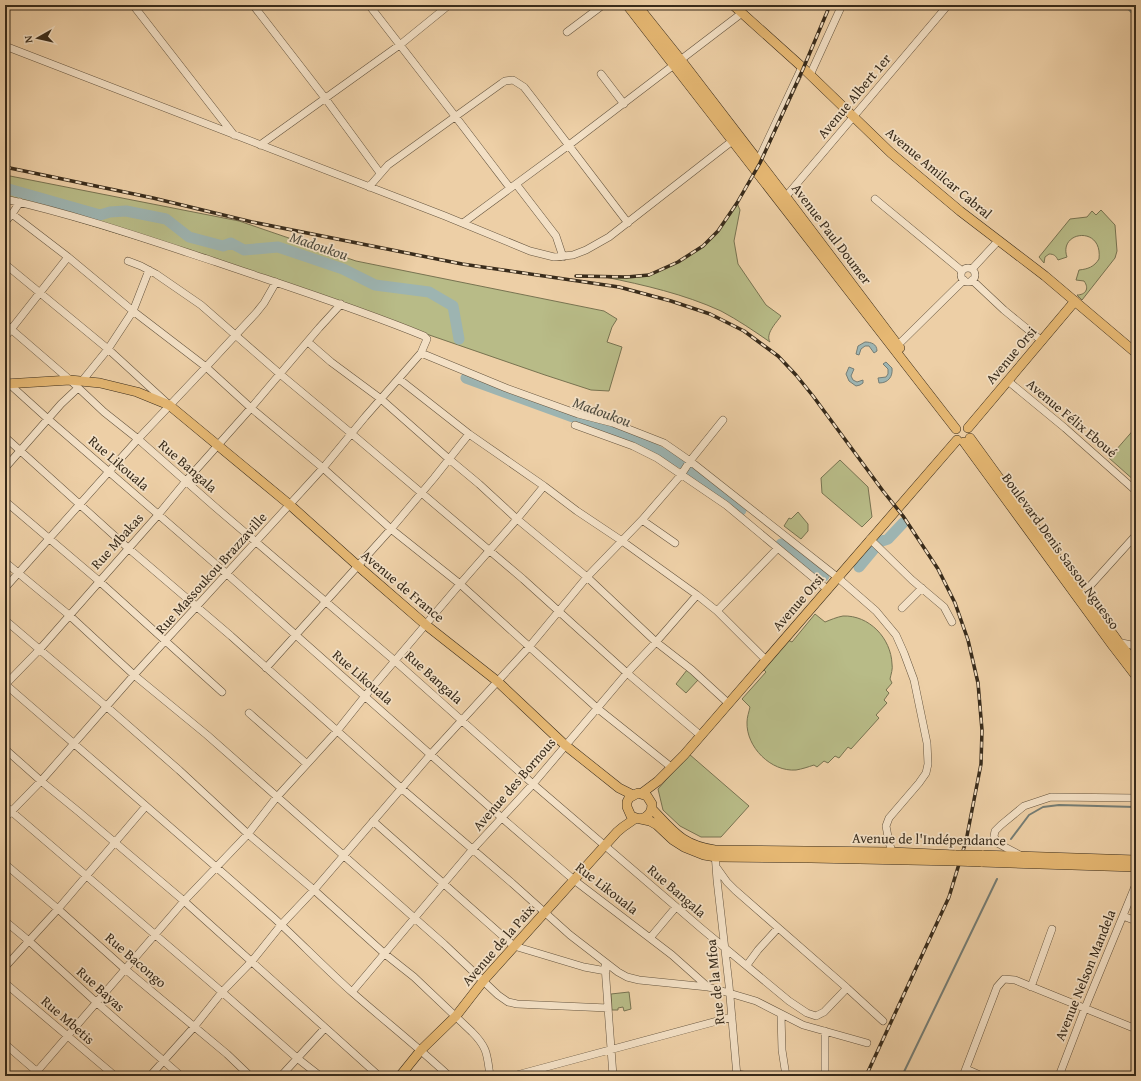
<svg xmlns="http://www.w3.org/2000/svg" width="1141" height="1081" viewBox="0 0 1141 1081" font-family="'Gentium Book Plus',serif">
  <rect width="100%" height="100%" fill="#edcfa6"/>
  <filter id="stains"><feTurbulence type="fractalNoise" baseFrequency=".005" numOctaves="4"/><feColorMatrix values="0 0 0 0 .2 0 0 0 0 .09 0 0 0 0 .02 0 0 0 .5 -.17"/></filter>
  <radialGradient id="worn" r=".72"><stop offset=".6" stop-color="#630" stop-opacity="0"/><stop offset="1" stop-color="#630" stop-opacity=".3"/></radialGradient>
  <path fill="#b8bb87" stroke="#787351" d="M5 175 239 221 356 261 604 311 617 319 612 327 607 342 622 347 609 391 591 390 545 375 276 282 5 199Z
    M737 203 740 210 734 241 738 264 766 305 781 316C776 323 765 334 770 342 754 331 738 320 721 311 684 294 644 285 605 277H627L649 275 678 262 703 246 718 231Z
    M1101 210 1115 225 1117 251 1115 258 1082 300 1077 295C1085 295 1090 289 1084 281L1076 280 1079 270C1088 269 1094 267 1099 259 1103 225 1058 231 1067 257L1058 260C1056 256 1054 254 1049 254L1045 257 1044 263 1039 257 1070 219 1087 217 1092 211 1096 215Z
    M1136 427V482L1109 458Z
    M840 460 868 487 872 517 862 527 822 493 821 478Z
    M798 512 808 524V531L801 539 784 526 789 518 791 519Z
    M815 614 825 622C830 620 837 617 843 616 869 615 891 638 892 664 893 669 891 674 890 679L892 683 886 690 889 693 884 700 887 703 876 715 879 718 851 749 848 747 839 758 835 756 828 763 824 761 817 767 814 765C808 767 802 769 796 770 771 772 746 747 747 722 747 717 749 712 750 707L742 699 766 672 763 669 788 640 792 642Z
    M687 670 698 680 686 693 676 684Z
    M689 754 749 806 721 837H701L680 826 663 810 658 789Z
    M629 992 631 1009 624 1011 623 1007 618 1008V1010H612L611 994Z"/>
  <path fill="#9db4b1" stroke="#757d75" d="M1124 5H1136V18Z
    M865 342C871 342 877 344 877 351L874 353 869 346H865L861 349 859 355 856 354 858 346Z
    M886 362 892 368C893 377 888 383 879 383L878 378 886 377 888 374V369L883 364Z
    M849 367 854 369 851 376 853 380 857 382 863 380V383L860 385 856 386 849 381 846 374Z"/>
  <g fill="none" stroke-linecap="round" stroke-linejoin="round">
    <path stroke="#757d75" stroke-width="2" d="M1011 839 1029 815 1043 807 1059 805 1136 807
      M902 1076 997 879"/>
    <path stroke="#9db4b1" stroke-width="11" d="M5 188 100 215 110 212 126 211 166 219 189 237 223 246 231 243 244 250 278 247 343 269 375 285 429 292 453 306 459 339
      M466 378 639 441 681 463
      M691 471 741 510
      M879 542 888 539 903 523
      M781 544 824 576
      M859 567 874 549"/>
    <defs>
      <path id="minor" d="M133 5 234 135
        M253 5 325 98 380 173
        M369 5 455 116 510 188
        M567 32 603 5
        M5 46 445 216 530 251 554 257 573 255 586 250 609 237 736 138
        M601 74 624 104
        M810 75 842 5
        M260 145 401 44 449 5
        M757 163 802 67
        M516 184 556 236 563 257
        M369 187 388 165 502 83 505 81 513 80 524 87 531 96 628 223
        M5 199C77 215 146 239 216 262 286 286 356 308 424 336L427 339 421 353 365 417 323 468 134 675 41 781 5 818
        M875 199 962 271
        M783 200 948 5
        M20 202 12 214 68 257 133 311 206 367 251 408 323 468 391 529 460 584 597 708 671 767
        M5 222 12 214
        M463 223 569 145 742 13
        M128 261 141 266 156 274 201 305 280 374 352 434 523 579 627 673 700 735
        M5 264 108 349 166 402
        M961 275a7 7 0 1 1 14 0a7 7 0 1 1-14 0Z
        M972 269 998 241
        M972 280 1004 310 1042 341
        M5 324 70 380 104 412 138 439 214 506 395 661 533 784 702 929 789 1001 807 1013 816 1016 824 1012 847 988
        M5 337 68 257
        M308 342 331 362 381 399 449 459 479 484 517 519 587 577 656 642 692 670 728 703
        M898 345 964 280
        M421 353 506 388 578 414 613 423 664 443 690 461 837 577 876 611 896 635 904 653 914 680 927 743 928 764 926 773 919 783 889 818 886 826 889 842 892 852
        M399 379 469 434 544 486 577 511 622 541 697 595 717 611 766 660
        M82 381 108 349 133 311 149 270
        M1008 381 1065 428 1136 491
        M7 382 48 419 227 574 502 818 574 880 672 955 708 987
        M575 425 633 446 657 458 726 505 827 589
        M5 437 128 548 231 636 401 788 512 883 570 935 618 972 627 977 639 980 708 987 729 993 756 1001 803 1025 867 1043
        M5 468 61 404 78 388
        M5 501 99 581 222 692
        M642 520 675 543
        M870 539 912 580 944 607 952 622
        M5 562 69 615 134 675 207 735 444 944 498 995 508 1002 517 1004 608 1008
        M5 588 138 439 206 367 256 313 264 303 276 282
        M1080 597 1136 535
        M902 608 922 588
        M717 611 777 549
        M5 620 107 707 179 770 248 834 314 890 385 954 414 977 472 1032C488 1048 487 1055 490 1076
        M1117 642 1136 646
        M266 668 391 529 434 478 469 434
        M5 684C95 762 185 839 274 918 301 943 326 969 353 993 385 1021 418 1047 449 1076
        M5 685 40 649 158 515 186 481 251 408 319 328 341 304
        M249 713 307 764
        M5 749 41 781 79 812 184 901 379 1076
        M5 806 222 992 297 1058 320 1076
        M373 821 514 946 584 967 606 971
        M715 853 717 880 729 985 737 1076
        M1020 855 999 844 996 841 994 836 995 831 1001 825 1024 806 1051 797 1136 798
        M5 864 58 909 125 969 227 1054 250 1076
        M717 868 727 882 735 890 847 988 883 1021
        M1123 916 1136 921
        M5 921 29 941 96 1002 181 1076
        M650 938 676 907
        M747 965 758 950 778 928
        M605 966 613 1076
        M5 967 58 909 146 806
        M5 983 115 1076
        M1031 987 1052 929
        M352 992 472 850 533 784 627 673 656 642 697 595
        M781 1015 782 1050 786 1076
        M5 1044 42 1076
        M966 1069 982 1076
        M33 1076 184 901 248 834 276 798 337 731 365 696 460 584 517 519 544 486
        M150 1076 194 1027 222 992 252 961 281 925 314 890 431 754 529 647 587 577 642 520 681 475 690 461 723 420
        M281 1076 325 1028
        M513 1076 732 1017
        M731 1076 737 1074 750 1076
        M825 1076V1031
        M963 1076 997 987 1004 979 1015 980 1136 1029
        M1059 1076 1085 1008 1136 884"/>
      <path id="major" d="M627 5 956 429
        M637 5 681 60 786 197 900 348
        M733 5 802 67 891 153 960 211 1045 276 1136 353
        M5 384 70 380 100 383 137 392 169 405 290 505 358 566 426 625 497 681 565 745 619 788 633 795
        M968 428 1075 301
        M970 438 1117 640 1136 664
        M964 442 1113 646 1136 676
        M642 793 658 781 684 755 957 440
        M652 809C674 832 682 845 715 850L892 852 956 855
        M641 819C649 816 652 812 652 804L647 796 638 793 629 798 627 802V807L631 816 636 818 650 821 657 825 673 840 684 847 704 855 716 857 811 858 956 861
        M982 855 1136 860
        M981 862 1136 867
        M400 1076 421 1050 456 1016 484 980 617 832 623 827 636 818"/>
    </defs>
    <use href="#minor" stroke="#65543e" stroke-width="8"/>
    <use href="#major" stroke="#382b1b" stroke-width="10"/>
    <use href="#minor" stroke="#f3e0c5" stroke-width="7"/>
    <use href="#major" stroke="#e6b873" stroke-width="9"/>
    <defs>
      <path id="rail" d="M5 167 153 198 252 222 462 264 619 287 671 301 710 314 744 331 778 356 796 375 813 396 883 491 903 516 938 569 955 603 968 640 978 683 982 730 981 764 966 841 949 897 866 1076
        M576 276 627 277 649 275 678 262 703 246 718 231 737 203 760 163 803 69 830 5"/>
    </defs>
    <use href="#rail" stroke="#382b1b" stroke-width="3.5"/>
    <use href="#rail" stroke="#f3e0c5" stroke-width="2" stroke-dasharray="6" stroke-linecap="butt"/>
    <defs>
      <path id="major-bridge" d="M956 855H982
        M956 861 981 862"/>
    </defs>
    <use href="#major-bridge" stroke="#382b1b" stroke-width="10" stroke-linecap="butt"/>
    <use href="#major-bridge" stroke="#e6b873" stroke-width="9"/>
  </g>
  <g text-anchor="middle" stroke-width="3.5" stroke-linejoin="round" paint-order="stroke">
    <g font-size="14" fill="#382b1b" stroke="#f3e0c5">
      <text transform="translate(854 96) rotate(-50)" y="5">Avenue Albert 1er</text>
      <text transform="translate(939 173) rotate(40)" y="5">Avenue Amilcar Cabral</text>
      <text transform="translate(832 234) rotate(53)" y="5">Avenue Paul Doumer</text>
      <text transform="translate(1011 355) rotate(-50)" y="5">Avenue Orsi</text>
      <text transform="translate(1072 418) rotate(40)" y="5">Avenue Félix Eboué</text>
      <text transform="translate(119 463) rotate(41)" y="5">Rue Likouala</text>
      <text transform="translate(188 466) rotate(41)" y="5">Rue Bangala</text>
      <text transform="translate(117 541) rotate(-48)" y="5">Rue Mbakas</text>
      <text transform="translate(1061 551) rotate(54)" y="5">Boulevard Denis Sassou Nguesso</text>
      <text transform="translate(211 573) rotate(-48)" y="5">Rue Massoukou Brazzaville</text>
      <text transform="translate(403 586) rotate(40)" y="5">Avenue de France</text>
      <text transform="translate(798 602) rotate(-49)" y="5">Avenue Orsi</text>
      <text transform="translate(363 677) rotate(41)" y="5">Rue Likouala</text>
      <text transform="translate(434 677) rotate(42)" y="5">Rue Bangala</text>
      <text transform="translate(514 784) rotate(-49)" y="5">Avenue des Bornous</text>
      <text transform="translate(929 839) rotate(1)" y="5">Avenue de l'Indépendance</text>
      <text transform="translate(607 888) rotate(38)" y="5">Rue Likouala</text>
      <text transform="translate(677 891) rotate(41)" y="5">Rue Bangala</text>
      <text transform="translate(498 945) rotate(-49)" y="5">Avenue de la Paix</text>
      <text transform="translate(136 960) rotate(41)" y="5">Rue Bacongo</text>
      <text transform="translate(1085 975) rotate(-68)" y="5">Avenue Nelson Mandela</text>
      <text transform="translate(715 982) rotate(-96)" y="5">Rue de la Mfoa</text>
      <text transform="translate(101 989) rotate(42)" y="5">Rue Bayas</text>
      <text transform="translate(68 1020) rotate(41)" y="5">Rue Mbetis</text>
    </g>
    <g font-size="15" font-style="italic" fill="#514d40" stroke="#f3e0c5">
      <text transform="translate(319 246) rotate(19)" y="5">Madoukou</text>
      <text transform="translate(602 412) rotate(20)" y="5">Madoukou</text>
    </g>
  </g>
  <rect width="1141" height="1081" fill="none" stroke="#edcfa6" stroke-width="20"/>
  <rect x="6" y="6" width="1129" height="1069" fill="none" stroke="#382b1b" stroke-width="2"/>
  <rect x="10" y="10" width="1121" height="1061" fill="none" stroke="#382b1b"/>
  <g transform="translate(38 38) rotate(262)" stroke="#f3e0c5" stroke-width="3" paint-order="stroke">
  <path d="M0-3L7 15L0 10L-7 15Z" fill="#382b1b"/>
  <text y="-6" font-size="11" font-weight="bold" text-anchor="middle" fill="#382b1b">N</text>
  </g>
  <rect width="100%" height="100%" filter="url(#stains)"/>
  <rect width="100%" height="100%" fill="url(#worn)"/>
</svg>
